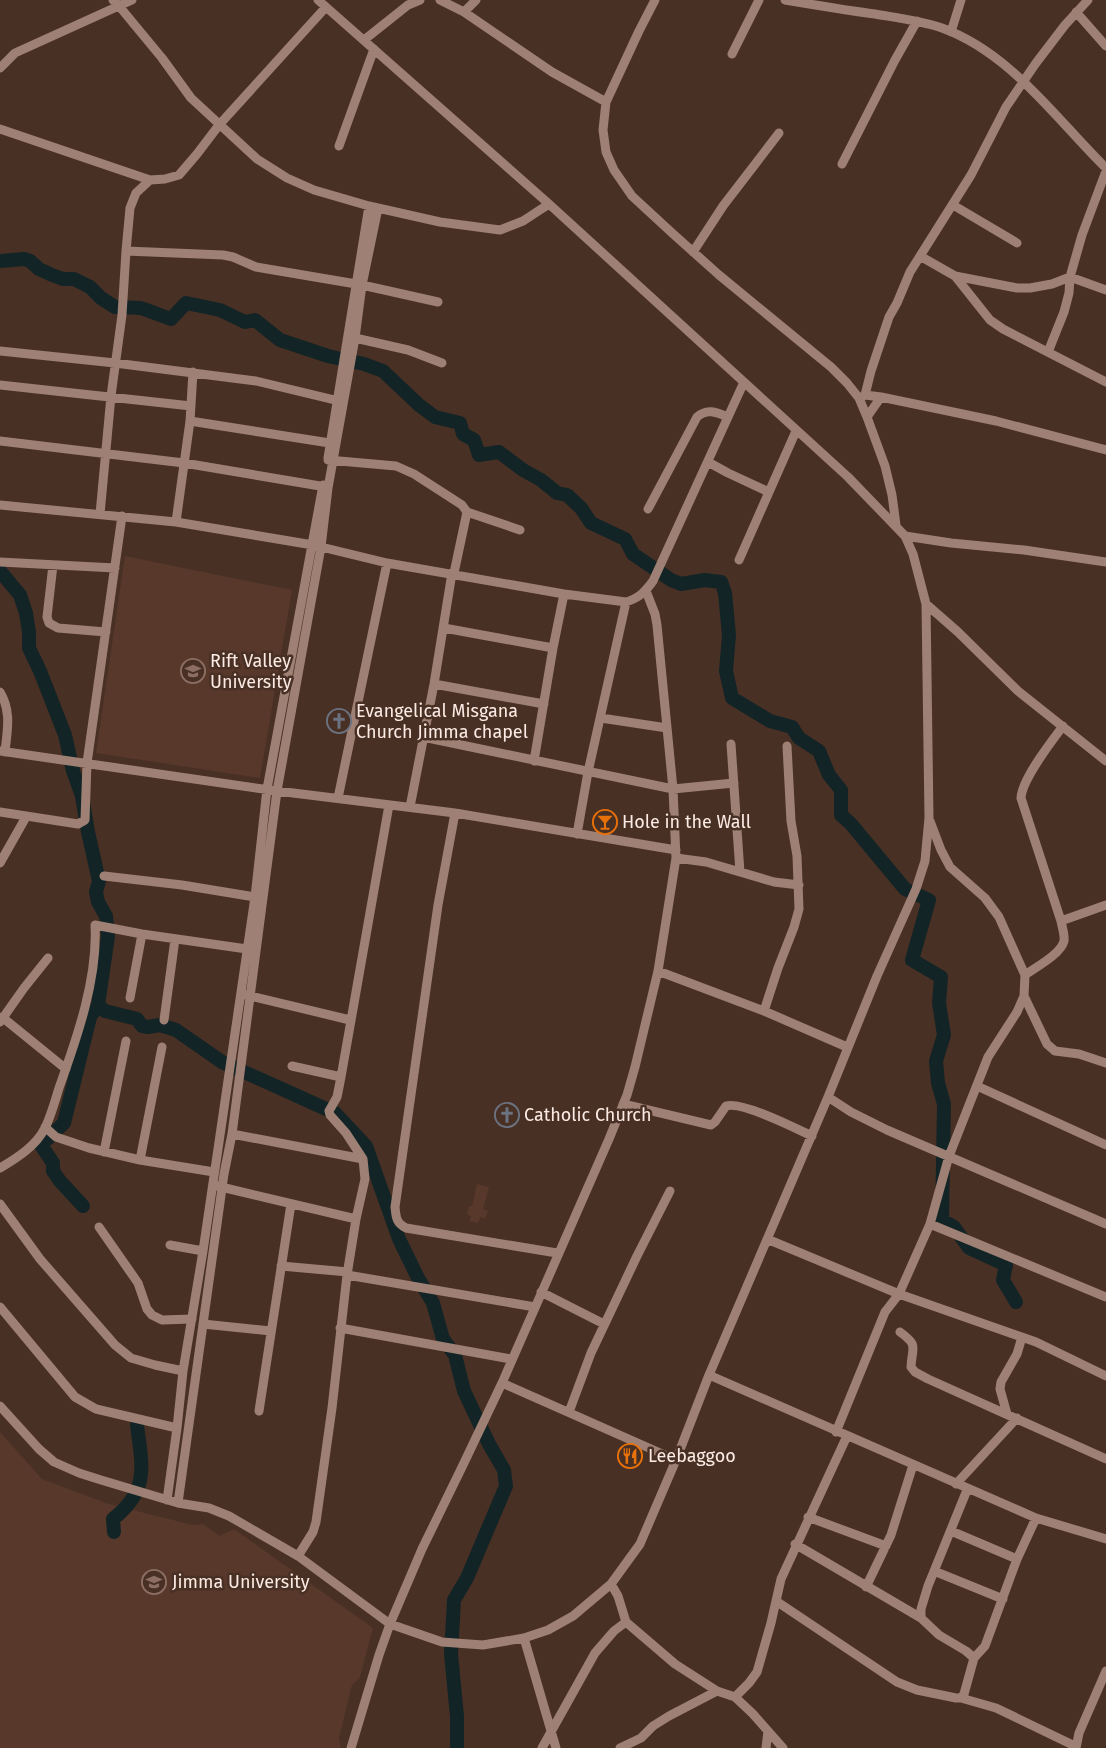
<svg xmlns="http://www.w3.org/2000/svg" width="1106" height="1748" viewBox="0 0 1106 1748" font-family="'Fira Sans',sans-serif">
  <rect width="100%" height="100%" fill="#493025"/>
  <path fill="#57382a" d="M125 556 292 590 260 778 96 753Z
    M477 1184 489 1187 483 1209 488 1211 485 1219 481 1217 478 1223 469 1221 471 1216 467 1214 469 1206H472Z
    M0 1432 42 1479 109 1504 193 1525 203 1524 220 1536 234 1529 373 1628 360 1677 352 1685 339 1738 341 1748H0Z"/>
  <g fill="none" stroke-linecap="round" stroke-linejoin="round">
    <path stroke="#132426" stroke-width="14" d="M0 261 24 259 30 261 39 269 52 275 63 279H74L90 287 101 298 115 307 141 308 171 319 186 303 220 310 245 322 255 320 280 340 328 356 364 364 383 371 419 405 435 417 460 423 463 434 474 440 479 455 499 452 523 470 541 480 557 493 567 495 581 508 591 523 625 539 633 554 671 580 681 584 705 580 721 582 725 593 729 635 726 671 732 698 770 721 792 727 799 738 819 751 829 775 841 790V815L851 824 905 889 929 900 912 960 941 977 939 1003 944 1035 936 1061 938 1083 944 1104 942 1220 954 1227 969 1248 1006 1265 1003 1280 1016 1302
      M0 571 20 595 26 613 29 632V648L40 671 65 735 73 771 82 796 88 832 99 881 96 892 98 902 106 916 108 936 98 1005 105 1011 137 1019 142 1026 148 1027 160 1025 176 1030 222 1062 335 1113 366 1146 399 1239 418 1278 433 1303 443 1339 455 1355 464 1391 489 1444 504 1470 506 1486 467 1578 454 1600 451 1654 457 1716V1748
      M83 1206 60 1181 53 1171V1163L41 1145 64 1123 90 1017 98 1005
      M114 1532 113 1519C150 1490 142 1466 137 1425"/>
    <path stroke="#9e8174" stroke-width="9" d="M113 0 119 6 162 58 191 98 257 159 287 178 314 190 369 206 440 222 500 230 523 221 549 204
      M440 0 464 12 552 72 606 102
      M655 0 639 31 606 102 603 130 606 152 614 170 632 196 671 232 719 275 831 367 847 383 859 398 867 417 885 466 892 495 896 525
      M785 0C815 5 845 10 875 14 898 18 921 21 942 28 1011 53 1056 119 1106 168
      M464 12 476 0
      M1076 12 1106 46
      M951 32 961 0
      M364 40 408 5 420 0
      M732 54 759 0
      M0 68 15 53 132 0
      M0 129 150 180 165 179 179 175 197 154 219 125 326 7
      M339 146 374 49
      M842 164 895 60 917 21
      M953 205 1017 243
      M126 251 223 255 233 257 256 267 362 285 438 302
      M693 252 723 206 779 133
      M920 256 955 276 990 320 1003 329 1106 382
      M955 276 1017 288H1030L1052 284 1070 277 1106 290
      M355 338 408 350 442 363
      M0 351 115 363 256 381 343 402
      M1048 352 1064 312 1069 293 1070 277 1082 235 1106 171
      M0 385 191 406
      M865 395 871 371 889 317 897 303 910 272 971 175 1006 107 1036 63 1065 25 1088 0
      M862 397 865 395 881 397 996 421 1106 450
      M867 417 881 397
      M190 421 336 444
      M0 441 184 463 326 487
      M328 458 369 206
      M328 460 396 466 414 474 462 505 467 512 520 530
      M708 462 728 473 769 492
      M0 505 176 522 313 545 387 563 564 594 626 602C639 598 645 592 653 581L744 382
      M648 509 697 417C707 408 716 412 728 417
      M100 514 111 396 122 315 126 251 130 208 136 193 150 180
      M176 522 190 421 193 372
      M905 536 951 543 1024 550 1106 562
      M739 560 796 431
      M0 562 115 568
      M53 565 47 617 49 623 58 628 106 632
      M454 573 467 512
      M926 604 958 632 1018 691 1106 761
      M444 628 553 648
      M434 684 544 704
      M0 692C12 712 7 731 5 752
      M601 718 667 728
      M423 737 673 789 734 783
      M731 744 740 872
      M0 751 277 791 455 813 676 850
      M534 761 553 648 564 594
      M338 798 387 563
      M410 807 434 684 452 573
      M0 812 78 824 85 820 87 763 122 516
      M455 813 438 905 395 1207C396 1217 396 1223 406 1228L557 1253
      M577 834 588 772 626 602
      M676 858 706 862 774 882 799 885
      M0 863 26 817
      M104 876 182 885 255 897
      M1061 921 1021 798C1022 779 1051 742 1063 726
      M658 971 764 1011 847 1047
      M1025 975C1036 967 1061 954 1064 941 1065 935 1062 927 1061 921L1106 905
      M246 995 350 1020
      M1024 996 1047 1044 1055 1051 1079 1054 1106 1063
      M130 998 142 934
      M764 1011 778 968 794 927 799 909 797 856 791 821 787 746
      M2 1017 66 1069
      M164 1020 175 939
      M0 1022 24 988 48 958
      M292 1066 341 1077
      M977 1086 1106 1145
      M828 1097 851 1112 887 1130 1106 1224
      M623 1104 711 1125 715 1122 726 1106C742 1101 795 1128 812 1136
      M45 1127 56 1137 89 1148 140 1160 214 1172
      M232 1134 363 1159
      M104 1152 126 1041
      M140 1160 162 1047
      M0 1168C17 1158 36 1146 45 1128 51 1116 55 1101 59 1088 77 1038 98 978 95 925L142 934 247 949
      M217 1186 356 1219
      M0 1204 40 1259 115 1345 131 1358 155 1365 183 1371
      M930 1224 1106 1297
      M99 1227 138 1283 147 1309 152 1315 162 1320 192 1319
      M767 1239 899 1294 1036 1342 1106 1376
      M170 1245 203 1251
      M281 1266 348 1272
      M347 1275 535 1307
      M541 1292 604 1324
      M0 1307 75 1397 96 1409 177 1428
      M203 1324 271 1331
      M340 1328 511 1359
      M900 1332C919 1346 912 1346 911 1367L915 1372 928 1379 1106 1459
      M709 1375 1036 1518 1106 1539
      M502 1383 676 1460
      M0 1406 39 1449 54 1462 79 1473 101 1480 178 1503 209 1508 229 1516 298 1556 390 1624 442 1642 483 1645 524 1638 548 1630 573 1616 611 1584 640 1544 676 1460 709 1375 828 1097 877 976 916 889 925 861 929 818 926 604 913 554 905 536 848 477 549 204 318 0
      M259 1411 291 1204
      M569 1412 591 1353 637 1256 670 1191
      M1007 1414 1000 1389 1001 1382 1017 1354 1022 1337
      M836 1432 885 1312 899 1294 930 1224 949 1156 988 1057 1017 1012 1024 996 1025 975 999 917 985 898 950 867 941 850 930 821
      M956 1484 1017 1418
      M967 1490 928 1586 921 1609V1618L939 1635 966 1651 974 1658
      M167 1500 177 1428 183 1371 203 1251 255 897 267 789 323 485
      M178 1503 224 1174 232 1134 277 791 321 547 328 488 355 338 362 285 378 208
      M808 1517 886 1546
      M951 1531 1017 1559
      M795 1544 921 1618
      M298 1556 313 1532 316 1522 332 1408 347 1275 356 1219 365 1179 363 1159 346 1133 330 1115 329 1111 337 1097 341 1077 389 805
      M934 1571 1003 1599
      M611 1584 618 1596 626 1622 675 1664 717 1691 735 1697 753 1714 783 1748
      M866 1587 891 1535 913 1465
      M776 1601 897 1682 917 1690 956 1698H961L964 1694 974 1658 985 1646 1017 1559 1036 1518
      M524 1638 556 1748
      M735 1697 749 1683 757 1672 771 1623 781 1579 847 1436
      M961 1698 996 1708 1075 1746
      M351 1748 379 1655 390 1624 422 1549 463 1465 502 1383 609 1139 627 1095 635 1067 658 971 676 858 673 789 657 625 655 614 646 591
      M542 1748 595 1653 614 1631 626 1622
      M620 1748 641 1738 653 1726 669 1716 717 1691
      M766 1748 768 1731
      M1076 1748 1079 1733 1106 1671"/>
  </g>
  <defs>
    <symbol id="university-ring" viewBox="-11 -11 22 22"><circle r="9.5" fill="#493025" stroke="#8d6e63" stroke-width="1.5"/><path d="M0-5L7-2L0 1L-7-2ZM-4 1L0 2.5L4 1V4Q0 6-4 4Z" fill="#8d6e63"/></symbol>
    <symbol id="church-ring" viewBox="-11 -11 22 22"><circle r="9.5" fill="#493025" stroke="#6b7280" stroke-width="1.5"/><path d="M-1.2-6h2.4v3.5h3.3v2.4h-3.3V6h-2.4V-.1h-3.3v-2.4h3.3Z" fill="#6b7280"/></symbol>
    <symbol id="bar-ring" viewBox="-11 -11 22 22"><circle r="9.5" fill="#493025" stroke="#e8710a" stroke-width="1.5"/><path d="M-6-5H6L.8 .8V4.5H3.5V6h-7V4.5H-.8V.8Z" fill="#e8710a"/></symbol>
    <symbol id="restaurant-ring" viewBox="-11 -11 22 22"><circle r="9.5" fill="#493025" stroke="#e8710a" stroke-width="1.5"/><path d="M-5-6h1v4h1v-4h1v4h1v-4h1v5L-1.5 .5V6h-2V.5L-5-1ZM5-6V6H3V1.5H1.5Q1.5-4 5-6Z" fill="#e8710a"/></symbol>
  </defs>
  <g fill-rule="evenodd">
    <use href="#university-ring" x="179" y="657" width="28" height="28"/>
    <use href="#church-ring" x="325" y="707" width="28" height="28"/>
    <use href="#bar-ring" x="591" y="808" width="28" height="28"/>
    <use href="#church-ring" x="493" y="1101" width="28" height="28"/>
    <use href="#restaurant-ring" x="616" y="1442" width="28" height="28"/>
    <use href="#university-ring" x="140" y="1568" width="28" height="28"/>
  </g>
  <g text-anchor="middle" stroke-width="5" stroke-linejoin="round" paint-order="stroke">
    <g font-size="18" fill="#fcebe4" stroke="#493025" text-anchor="start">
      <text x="210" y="667">Rift Valley<tspan x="210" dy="21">University</tspan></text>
      <text x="356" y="717">Evangelical Misgana<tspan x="356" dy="21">Church Jimma chapel</tspan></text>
      <text x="622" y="828">Hole in the Wall</text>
      <text x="524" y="1121">Catholic Church</text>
      <text x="648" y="1462">Leebaggoo</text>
      <text x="172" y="1588">Jimma University</text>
    </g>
  </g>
</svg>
